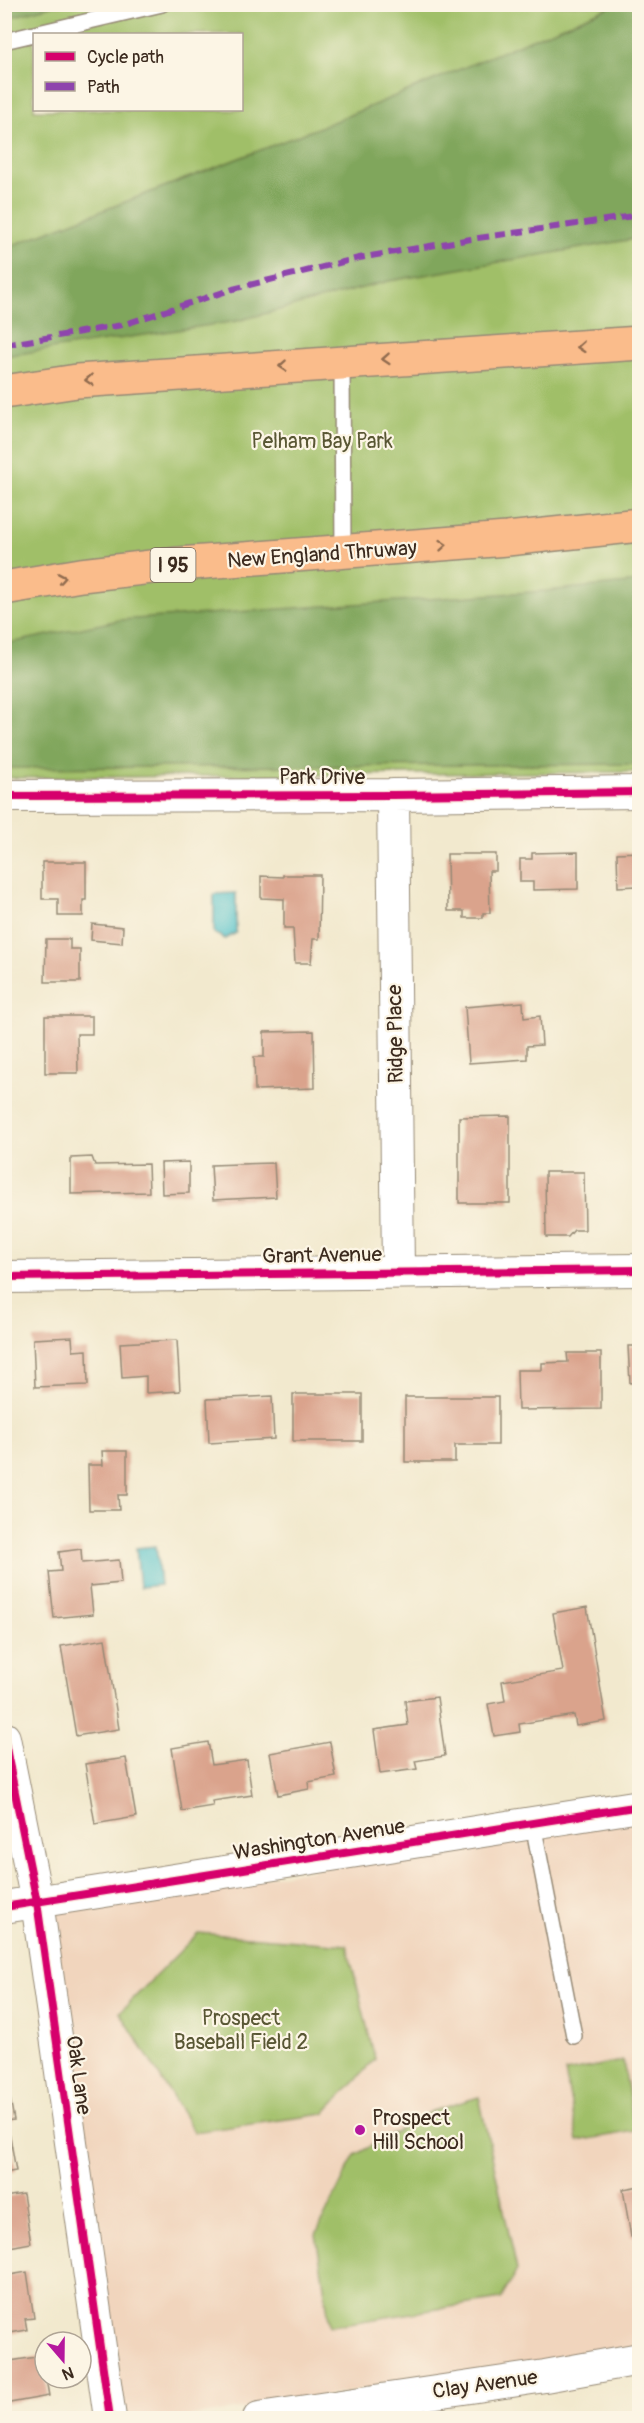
<svg xmlns="http://www.w3.org/2000/svg" width="644" height="2423" viewBox="0 0 644 2423" font-family="Pangolin,sans-serif">
  <rect width="100%" height="100%" fill="#fcf5e5"/>
  <filter id="ink" filterUnits="userSpaceOnUse"><feTurbulence type="fractalNoise" baseFrequency=".0167" numOctaves="2"/><feDisplacementMap in="SourceGraphic" scale="12" xChannelSelector="R" yChannelSelector="G"/><feConvolveMatrix kernelMatrix="1 2 1 2 8 2 1 2 1" color-interpolation-filters="sRGB"/></filter>
  <filter id="wash" filterUnits="userSpaceOnUse"><feTurbulence type="fractalNoise" baseFrequency=".008" numOctaves="4" result="noise"/><feDisplacementMap in="SourceGraphic" scale="24" xChannelSelector="R" yChannelSelector="G"/><feGaussianBlur stdDeviation="1.35" result="paint"/><feColorMatrix in="noise" values="0 0 0 0 0 0 0 0 0 0 0 0 0 0 0 0 0 1.4 0 .05"/><feComposite in="paint" operator="in"/></filter>
  <g filter="url(#wash)">
    <rect width="100%" height="100%" fill="#f2e9ce"/>
    <path fill="#f1d5bd" d="M639 1816V2348L181 2418H122L50 1913Z"/>
    <path fill="#a0bf67" stroke="#6e7442" stroke-width="1.5" fill-rule="evenodd" d="M4 5H639V772L5 778ZM34 34H242V110H34Z
      M198 1933 347 1945 375 2059 324 2114 194 2132 120 2012Z
      M623 2061 635 2131 578 2141 565 2072Z
      M479 2097 517 2270 501 2299 330 2326 316 2234 355 2155 432 2111Z"/>
    <path fill="#80a65c" stroke="#5e683d" stroke-width="1.5" d="M5 4H54V5L5 19Z
      M614 5H639V238L389 281 237 321 5 356V248L328 124Z
      M639 582V764L5 768V644L120 620 546 591Z"/>
    <path fill="#55c3cb" stroke="#487674" stroke-width="1.5" d="M236 893V933L225 939 214 933V894Z
      M156 1546 160 1585 140 1587 136 1548Z"/>
    <g id="blocks">
      <path fill="#daa38c" d="M578 852V889L533 890V882H520V859H532V853Z
        M640 852V893H636V886L618 887 617 853Z
        M447 854H496V871H489L490 913H483V918H464V911H448Z
        M42 862H86V900H83V916H58V899H42Z
        M283 875H320L319 939H313L311 963H295L293 928H284V899L261 898V876L283 877Z
        M92 924 123 927 122 943 91 940Z
        M46 939H70V949H80V982H45Z
        M523 1002 524 1018 540 1016 542 1045 527 1046V1059L469 1063 465 1007Z
        M45 1016H92V1034H77L78 1073H45Z
        M314 1031 315 1088 255 1090 254 1057H264V1032Z
        M510 1116V1203H459V1117Z
        M92 1157 95 1165 148 1164 149 1192 71 1194V1158Z
        M189 1162V1193L162 1194 161 1163Z
        M274 1163 276 1197 213 1200 211 1165Z
        M545 1172H584L585 1230H574L568 1237H546Z
        M72 1337 73 1351 87 1350 88 1385 35 1387 33 1339Z
        M177 1340 180 1391 146 1393V1376L122 1378 120 1343Z
        M628 1346H640V1382L630 1383Z
        M567 1353H601V1409L518 1410 517 1370H542V1363L568 1362Z
        M293 1394H362V1441H293Z
        M272 1396 274 1439 209 1443 207 1399Z
        M405 1397H498V1445H455V1462H405Z
        M102 1451H127V1495H118L119 1510H89L88 1465H103Z
        M81 1549 82 1563 119 1560 121 1583 90 1586 93 1614 54 1618 49 1572 61 1571 59 1552Z
        M587 1607 606 1721 576 1726 574 1715 519 1724 520 1732 494 1736 488 1704 505 1701 502 1681 563 1671 553 1613Z
        M105 1639 119 1729 76 1736 61 1646Z
        M437 1697 445 1756 415 1761 417 1769 380 1774 374 1730 408 1725 405 1701Z
        M208 1742 212 1765 247 1760 252 1795 212 1801 213 1806 182 1811 172 1748Z
        M330 1742 336 1777 308 1782 309 1789 278 1795 270 1753Z
        M126 1758 136 1817 95 1824 85 1764Z
        M6 2075 14 2120 4 2121V2076Z
        M4 2136H10L16 2171 4 2173Z
        M640 2186V2236L631 2237 623 2189Z
        M23 2194 31 2243 4 2248V2197Z
        M27 2272 34 2318 25 2319 27 2330 4 2334V2276Z
        M42 2356 49 2396 4 2404V2362Z"/>
    </g>
  </g>
  <g filter="url(#ink)">
    <use href="#blocks" fill-opacity="0" stroke="#968a76" stroke-width="1.5"/>
    <g fill="none" stroke-linecap="round" stroke-linejoin="round">
      <defs>
        <path id="lane" d="M4 41 162 4
          M342 362 343 553
          M533 1824 574 2036"/>
        <path id="street" d="M393 795 398 1272
          M4 796 393 795 640 792
          M4 1277 640 1270
          M4 1738 37 1902 110 2418
          M4 1907 640 1806
          M259 2418 545 2376 640 2359"/>
        <path id="highway" d="M4 392 77 381 640 343
          M4 588 81 575 178 564 507 539 640 525"/>
      </defs>
      <use href="#lane" stroke="#968a76" stroke-width="18"/>
      <use href="#street" stroke="#968a76" stroke-width="34"/>
      <use href="#highway" stroke="#968a76" stroke-width="36"/>
      <use href="#lane" stroke="#fff" stroke-width="15"/>
      <use href="#street" stroke="#fff" stroke-width="32"/>
      <use href="#highway" stroke="#fabc8b" stroke-width="33"/>
      <path stroke="#8e44ad" stroke-width="6" stroke-dasharray="12 6" stroke-linecap="butt" d="M4 345 122 325 233 289 359 258 471 239 640 215"/>
      <defs>
        <path id="cycleway" d="M4 796 393 795 640 792
          M4 1277 640 1270
          M4 1738 37 1902 110 2418
          M4 1907 640 1806"/>
      </defs>
      <use href="#cycleway" stroke="#fcf5e5" stroke-width="11"/>
      <use href="#cycleway" stroke="#d6006c" stroke-width="8"/>
    </g>
    <defs><path id="oneway-chevron" d="M-2-3.5L2.5 0L-2 3.5" fill="none" stroke-width="1.6" stroke-linecap="round" stroke-linejoin="round" transform="scale(1.5)"/></defs>
    <g stroke="#916c4f">
      <use href="#oneway-chevron" transform="translate(581 347) rotate(176)"/>
      <use href="#oneway-chevron" transform="translate(386 359) rotate(176)"/>
      <use href="#oneway-chevron" transform="translate(283 366) rotate(176)"/>
      <use href="#oneway-chevron" transform="translate(89 380) rotate(176)"/>
      <use href="#oneway-chevron" transform="translate(443 545) rotate(-5)"/>
      <use href="#oneway-chevron" transform="translate(62 578) rotate(-10)"/>
    </g>
  </g>
  <circle fill="#b5179e" stroke="#fcf5e5" stroke-width="2" cx="360" cy="2130" r="6"/>
  <g text-anchor="middle" stroke-width="4.5" stroke-linejoin="round" paint-order="stroke">
    <rect fill="#fcf5e5" stroke="#75675a" stroke-width="1.5" x="150.5" y="548" width="45" height="34" rx="4.5"/>
    <g font-size="20" font-weight="bold" fill="#3b2a1e">
      <text x="173" y="572">I 95</text>
    </g>
    <g font-size="21" fill="#595734" stroke="#fcf5e5">
      <text x="322" y="448">Pelham Bay Park</text>
      <text x="241" y="2025">Prospect<tspan x="241" dy="24">Baseball Field 2</tspan></text>
    </g>
    <g font-size="21" fill="#3b2a1e" stroke="#fcf5e5">
      <text transform="translate(322 554) rotate(-4)" y="7">New England Thruway</text>
      <text x="322" y="784">Park Drive</text>
      <text transform="translate(395 1034) rotate(-91)" y="7">Ridge Place</text>
      <text transform="translate(322 1255) rotate(-1)" y="7">Grant Avenue</text>
      <text transform="translate(319 1839) rotate(-9)" y="7">Washington Avenue</text>
      <text transform="translate(79 2075) rotate(82)" y="7">Oak Lane</text>
      <text transform="translate(485 2384) rotate(-8)" y="7">Clay Avenue</text>
    </g>
    <g font-size="21" fill="#3b2a1e" stroke="#fcf5e5" text-anchor="start">
      <text x="372" y="2125">Prospect<tspan x="372" dy="24">Hill School</tspan></text>
    </g>
  </g>
  <rect width="644" height="2423" fill="none" stroke="#fcf5e5" stroke-width="24"/>
  <rect x="33" y="33" width="210" height="78" fill="#fcf5e5" stroke="#afa495" stroke-width="1.5"/>
  <rect x="45" y="52" width="30" height="9" fill="#d6006c" stroke="#afa495" stroke-width="1.5"/>
  <text x="87" y="63" font-size="18" fill="#3b2a1e">Cycle path</text>
  <rect x="45" y="82" width="30" height="9" fill="#8e44ad" stroke="#afa495" stroke-width="1.5"/>
  <text x="87" y="93" font-size="18" fill="#3b2a1e">Path</text>
  <g transform="translate(63 2360) rotate(160)"><circle r="28" fill="#fcf5e5" stroke="#afa495" stroke-width="1.5"/>
  <path d="M0-4.5L10 22L0 15L-10 22Z" fill="#b5179e"/>
  <text y="-9" font-size="16" font-weight="bold" text-anchor="middle" fill="#3b2a1e">N</text>
  </g>
</svg>
